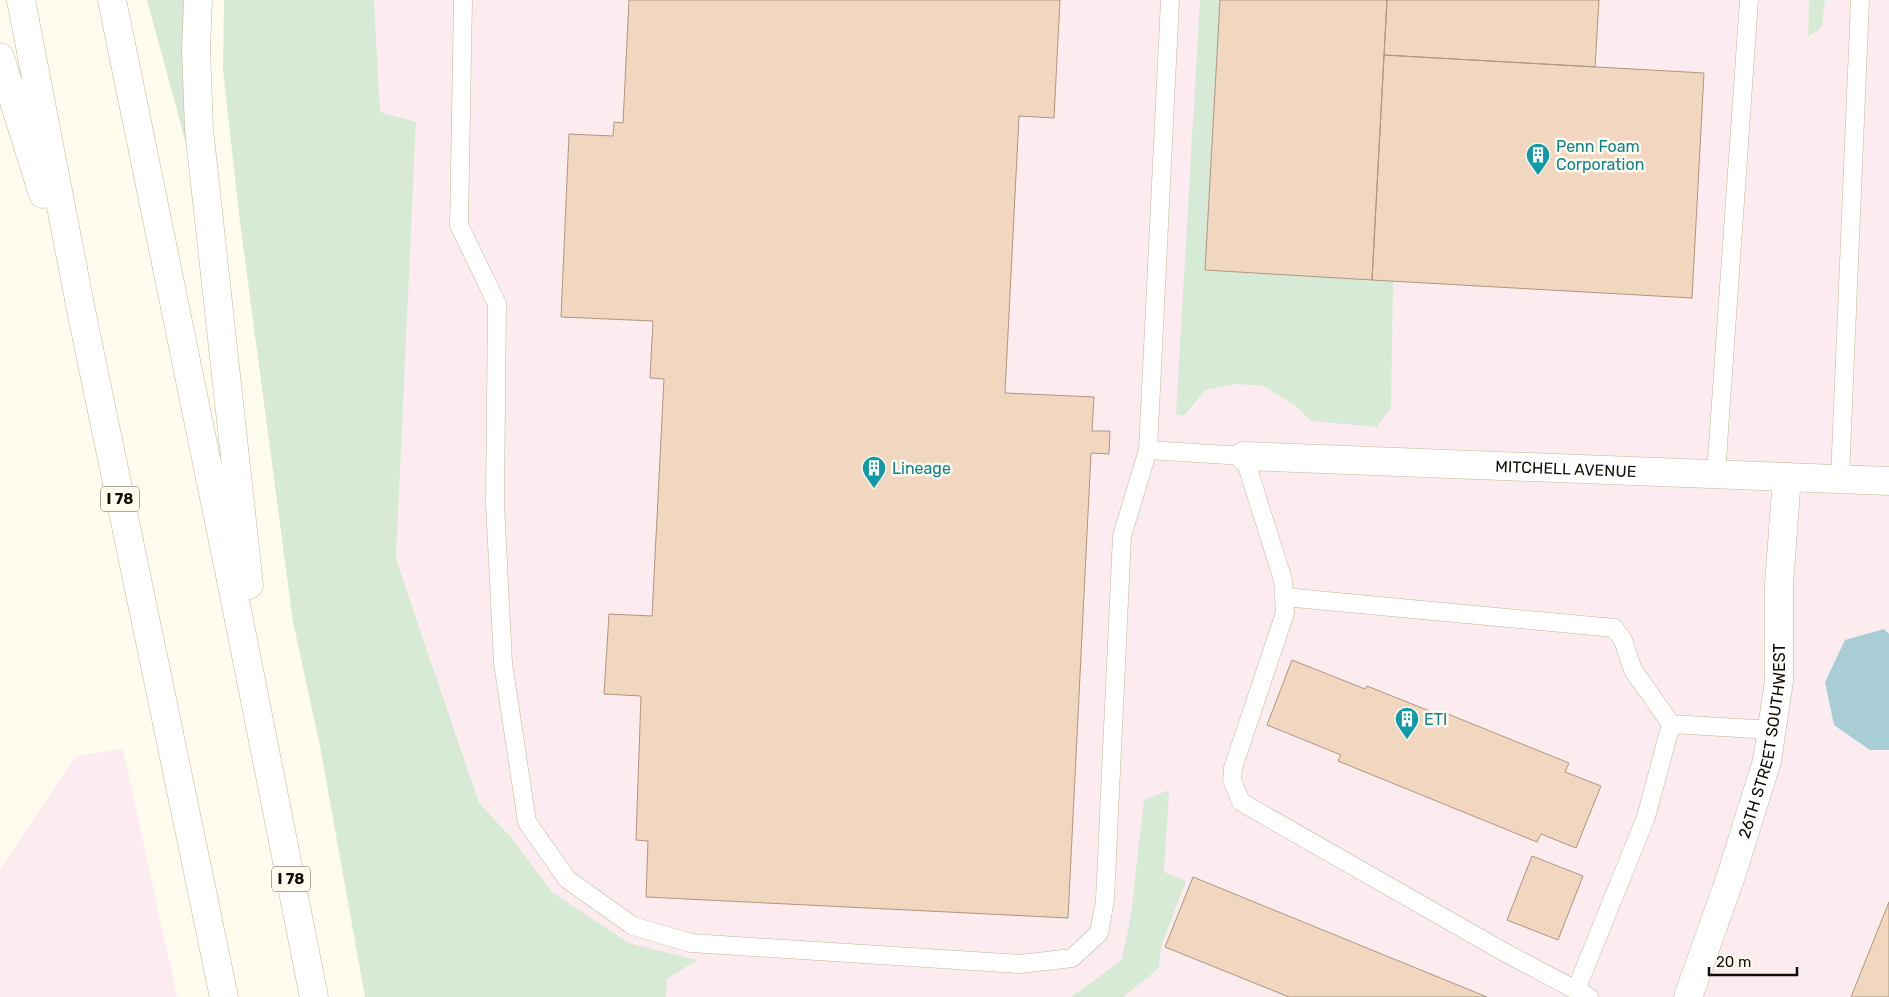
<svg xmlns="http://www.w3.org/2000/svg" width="1889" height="997" viewBox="0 0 1889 997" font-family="Rubik,sans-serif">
  <rect width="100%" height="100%" fill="#fffbef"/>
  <path fill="#fcecf0" d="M374 0H1809L1808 37 1822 27 1825 0H1889V997H657L629 943 553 893 510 836 479 803 396 559 416 122 380 112Z
    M123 749 177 997H0V870L76 756Z"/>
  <path fill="#d6ead5" d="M147 0H183L188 151Z
    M224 0H374L380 112 416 122 396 559 479 803 510 836 553 893 629 943 697 960 667 979 666 997H365L320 746 293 622 240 222 223 70Z
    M1200 0H1220L1205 270 1393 281 1391 408 1377 427 1311 421 1296 406 1265 387 1255 385 1235 384 1206 390 1183 416 1176 414Z
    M1809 0H1825L1822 27 1808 37Z
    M1169 790 1164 872 1186 881 1161 947 1159 968 1123 997H1071L1122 960 1131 914 1144 800Z"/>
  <path fill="#a8cdd5" d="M1884 629 1889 634V750H1870L1834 725 1825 682 1845 640Z"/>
  <path fill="#f1d7c0" stroke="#ae9680" d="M629 0H1060L1054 118 1019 116 1005 393 1094 397 1092 431H1110L1109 454 1091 453 1068 918 646 897 648 841 636 840 641 696 604 694 609 614 652 616 664 379 650 378 653 321 561 317 569 134 613 136 614 122 623 123Z
    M1220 0H1387L1372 280 1205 270Z
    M1387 0H1599L1595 67 1384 55Z
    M1384 55 1704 73 1692 298 1372 280Z
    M1292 660 1365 689 1367 686 1442 716 1443 712 1569 763 1565 772 1601 786 1576 848 1541 834 1537 842 1338 761 1341 755 1267 725Z
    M1532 856 1583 876 1558 940 1507 920Z
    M1193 877 1487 997H1289L1165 947Z
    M1889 902V997H1851Z"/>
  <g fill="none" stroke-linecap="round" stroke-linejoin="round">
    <defs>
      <path id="service" d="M463 0 459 225 497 304 495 503 503 663 527 822 567 879 633 926 691 943 1020 964 1072 958 1099 933 1105 900 1122 536 1148 450 1170 0
        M1148 450 1244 456 1283 580 1285 613 1233 768 1232 780 1241 802 1504 952 1589 997
        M1716 474 1749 0
        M1840 478 1860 0
        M1284 597 1614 628 1623 640 1633 670 1671 724 1772 730
        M1576 990 1646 817 1671 724"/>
      <g id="minor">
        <path id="s1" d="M1244 456 1889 481"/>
        <path id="s2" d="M1688 997 1731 876 1767 761 1779 681V584L1787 477"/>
      </g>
      <path id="motorway" d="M21 0 82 315 224 997
        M112 0 232 585 314 997
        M198 0 196 49 199 129 249 585
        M0 57 43 194"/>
    </defs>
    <use href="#service" stroke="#c0b79a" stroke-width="19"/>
    <use href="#minor" stroke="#c0b79a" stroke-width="29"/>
    <use href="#motorway" stroke="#c0b79a" stroke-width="29"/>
    <use href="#service" stroke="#fff" stroke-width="18"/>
    <use href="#minor" stroke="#fff" stroke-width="28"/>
    <use href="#motorway" stroke="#fff" stroke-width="28"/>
  </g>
  <defs>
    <symbol id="building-pin" viewBox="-11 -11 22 30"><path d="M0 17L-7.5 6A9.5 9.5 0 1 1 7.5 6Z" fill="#0f9aa8" stroke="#fffbef"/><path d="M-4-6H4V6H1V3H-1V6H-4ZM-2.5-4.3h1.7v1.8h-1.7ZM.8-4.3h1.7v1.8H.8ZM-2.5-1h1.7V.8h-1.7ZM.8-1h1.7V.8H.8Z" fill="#fff"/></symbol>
  </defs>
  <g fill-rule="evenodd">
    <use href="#building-pin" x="1524" y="141" width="28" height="38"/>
    <use href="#building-pin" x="860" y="454" width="28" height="38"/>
    <use href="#building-pin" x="1393" y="705" width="28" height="38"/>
  </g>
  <g text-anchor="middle" stroke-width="5" stroke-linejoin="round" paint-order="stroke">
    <g fill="#fffbef" stroke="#59554b" stroke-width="1">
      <rect x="101" y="486.5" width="38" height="25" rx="4"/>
      <rect x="272" y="866.5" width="38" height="25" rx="4"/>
    </g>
    <g font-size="15" font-weight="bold" fill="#120e05">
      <text x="120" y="504">I 78</text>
      <text x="291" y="884">I 78</text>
    </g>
    <g font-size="16" fill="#0d838f" stroke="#fffbef" text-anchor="start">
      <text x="1556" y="152">Penn Foam<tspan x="1556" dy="18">Corporation</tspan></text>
      <text x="892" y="474">Lineage</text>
      <text x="1424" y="725">ETI</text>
    </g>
    <g font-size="16" fill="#120e05" stroke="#fffbef">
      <text dy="6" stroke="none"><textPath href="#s1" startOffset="322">MITCHELL AVENUE</textPath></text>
      <text dy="6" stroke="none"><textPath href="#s2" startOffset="268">26TH STREET SOUTHWEST</textPath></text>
    </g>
  </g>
  <path d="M1709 967v8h88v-8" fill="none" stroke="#120e05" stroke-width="2.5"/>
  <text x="1716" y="967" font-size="15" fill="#120e05" stroke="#fffbef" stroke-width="4" paint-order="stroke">20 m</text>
</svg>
